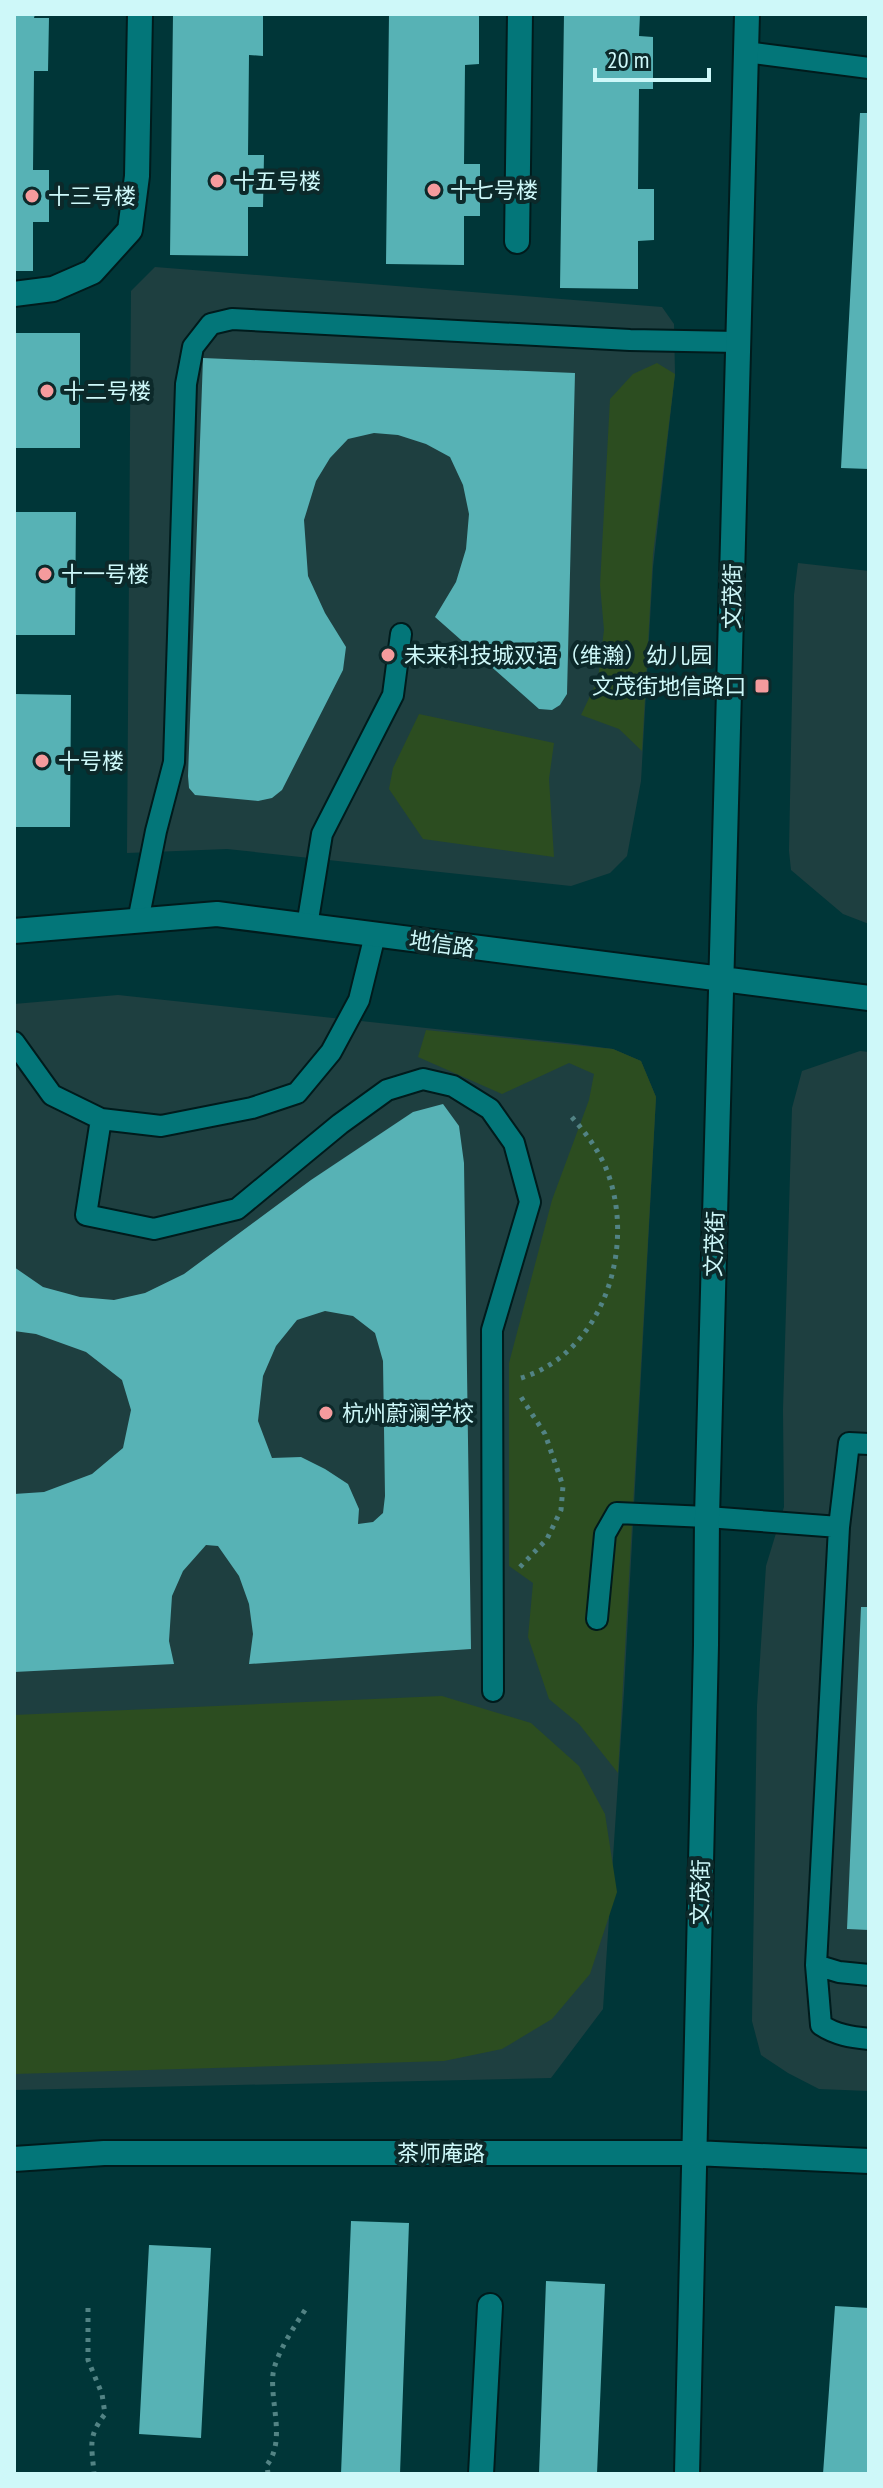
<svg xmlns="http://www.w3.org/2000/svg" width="883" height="2488" viewBox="0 0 883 2488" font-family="'PT Sans Narrow','Noto Sans SC',sans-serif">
  <rect width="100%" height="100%" fill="#003638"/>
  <path fill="#1e3f40" d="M155 267 662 307 674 324 675 374 653 567 641 781 627 856 610 873 571 886 227 849 127 853 131 291Z
    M798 563 869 571V924L843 914 791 870 789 851 794 595Z
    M118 995 576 1044 613 1049 641 1061 656 1097 624 1691 603 2009 551 2078 14 2090V1004Z
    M860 1051 869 1052V2091L819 2089 788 2073 761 2055 752 2021 757 1706 766 1566 784 1507 783 1410 792 1108 802 1071Z"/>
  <path fill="#2c4d20" d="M657 363 675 374 653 554 642 751 619 729 581 715 598 679 604 630 600 585 610 399 633 374Z
    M419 714 554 743 549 779 554 857 423 839 389 789 393 768Z
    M426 1030 613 1049 641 1061 656 1097 618 1773 579 1724 549 1699 528 1637 533 1583 509 1566V1363L552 1200 589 1100 594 1074 569 1063 502 1094 418 1057Z
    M442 1696 531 1723 579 1766 605 1814 617 1892 590 1974 552 2019 502 2049 444 2061 14 2074V1715Z"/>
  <path fill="#57b2b5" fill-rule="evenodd" d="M14 14H35L34 18H49L48 71H34L33 170H49V222H33V271H14Z
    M173 14H263V56L249 55 248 155H264L263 207H248V256L170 255Z
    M389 14H479V64L465 65 464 164H480V216H464V265L386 264Z
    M564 14H640L639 36 653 37V89H639L638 189H654V240L638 241V289L560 288Z
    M860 113H869V469L841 468Z
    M14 333H80V448H14Z
    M203 358 575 373 567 694 560 705 552 710 539 709 435 617 456 582 466 549 469 514 463 485 450 457 426 444 398 435 374 433 348 439 330 458 316 481 304 520 308 576 325 613 346 647 343 670 282 790 272 798 258 801 195 795 189 788 188 776Z
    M14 512H76L75 635H14Z
    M14 694 71 695 70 827H14Z
    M443 1104 459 1126 464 1163 471 1649 249 1664 253 1634 249 1604 239 1576 218 1546 206 1545 183 1571 172 1596 169 1641 174 1664 14 1672V1494L44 1492 92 1474 123 1448 131 1410 122 1380 86 1352 36 1334 14 1331V1267L43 1287 80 1297 114 1300 145 1293 184 1274 311 1180 413 1112ZM325 1311 353 1316 375 1333 383 1361 385 1496 383 1513 373 1522 358 1524 359 1509 348 1484 325 1469 301 1457 272 1458 258 1421 263 1376 276 1346 297 1320Z
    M861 1607H869V1930L847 1929Z
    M351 2221 409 2223 400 2474H341Z
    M149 2245 211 2248 201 2438 139 2434Z
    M546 2281 605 2284 597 2474H539Z
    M835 2306 869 2308V2474H823Z"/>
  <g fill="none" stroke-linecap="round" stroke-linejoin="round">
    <defs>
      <path id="lane" d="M746 52 869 68
        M138 921 156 831 174 762 186 384 193 347 211 324 232 319 630 340 738 342
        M307 926 322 834 393 695 401 634
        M14 1042 52 1095 101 1119 161 1126 252 1108 297 1093 331 1052 359 1000 375 935
        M101 1119 86 1215 154 1229 237 1209 340 1124 387 1090 423 1079 453 1086 490 1109 514 1143 530 1202 492 1330 493 1691
        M869 1444 849 1443 839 1527 816 1965 839 1972 869 1975
        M597 1619 605 1534 617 1513 707 1517 839 1527
        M816 1965 821 2025C836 2035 851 2037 869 2039"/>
      <path id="street" d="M517 241 520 14
        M14 294 53 289 92 272 130 230 137 176 140 14
        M14 931 217 914 869 998
        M14 2159 104 2153H694L869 2161
        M481 2474 490 2306
        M687 2474 706 1645 707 1517 747 14"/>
    </defs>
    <use href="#lane" stroke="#001b1c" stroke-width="24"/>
    <use href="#street" stroke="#001b1c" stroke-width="28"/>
    <path stroke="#528384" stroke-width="5" stroke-dasharray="4 6" stroke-linecap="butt" d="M521 1378C605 1352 638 1243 605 1166 596 1146 584 1131 570 1115
      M520 1567 547 1539 561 1510 563 1486 545 1434 521 1397
      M88 2308V2360L102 2394 105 2414C87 2437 92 2446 94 2474
      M268 2474 267 2465C286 2440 270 2404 273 2374 276 2353 296 2324 307 2307"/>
    <use href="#lane" stroke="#037679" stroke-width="20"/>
    <use href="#street" stroke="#037679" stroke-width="24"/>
  </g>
  <g fill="#f59b9d" stroke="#0c292a" stroke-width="3">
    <circle cx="217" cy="181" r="8"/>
    <circle cx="434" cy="190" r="8"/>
    <circle cx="32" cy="196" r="8"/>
    <circle cx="47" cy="391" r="8"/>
    <circle cx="45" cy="574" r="8"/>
    <circle cx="388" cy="655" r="8"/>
    <rect x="754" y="678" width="16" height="16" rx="4"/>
    <circle cx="42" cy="761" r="8"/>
    <circle cx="326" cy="1413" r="8"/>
  </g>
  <g text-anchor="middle" stroke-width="8" stroke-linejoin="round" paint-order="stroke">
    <g font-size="22" fill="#cef8f9" stroke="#0c292a" text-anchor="start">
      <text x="233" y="189">十五号楼</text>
      <text x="450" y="198">十七号楼</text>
      <text x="48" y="204">十三号楼</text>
      <text x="63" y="399">十二号楼</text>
      <text x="61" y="582">十一号楼</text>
      <text x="404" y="663">未来科技城双语（维瀚）幼儿园</text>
      <text x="746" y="694" text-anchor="end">文茂街地信路口</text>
      <text x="58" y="769">十号楼</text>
      <text x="342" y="1421">杭州蔚澜学校</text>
    </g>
    <g font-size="22" fill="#cef8f9" stroke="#0c292a">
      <text transform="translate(732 596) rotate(-89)" y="8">文茂街</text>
      <text transform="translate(442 944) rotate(8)" y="8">地信路</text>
      <text transform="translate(714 1244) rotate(-88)" y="8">文茂街</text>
      <text transform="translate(700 1892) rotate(-89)" y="8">文茂街</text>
      <text x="441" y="2161">茶师庵路</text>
    </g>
  </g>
  <rect width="883" height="2488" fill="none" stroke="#cef8f9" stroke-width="32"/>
  <path d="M595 68v12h114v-12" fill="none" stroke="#cef8f9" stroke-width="4"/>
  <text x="607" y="68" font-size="24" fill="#cef8f9" stroke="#0c292a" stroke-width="6" paint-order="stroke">20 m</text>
</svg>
